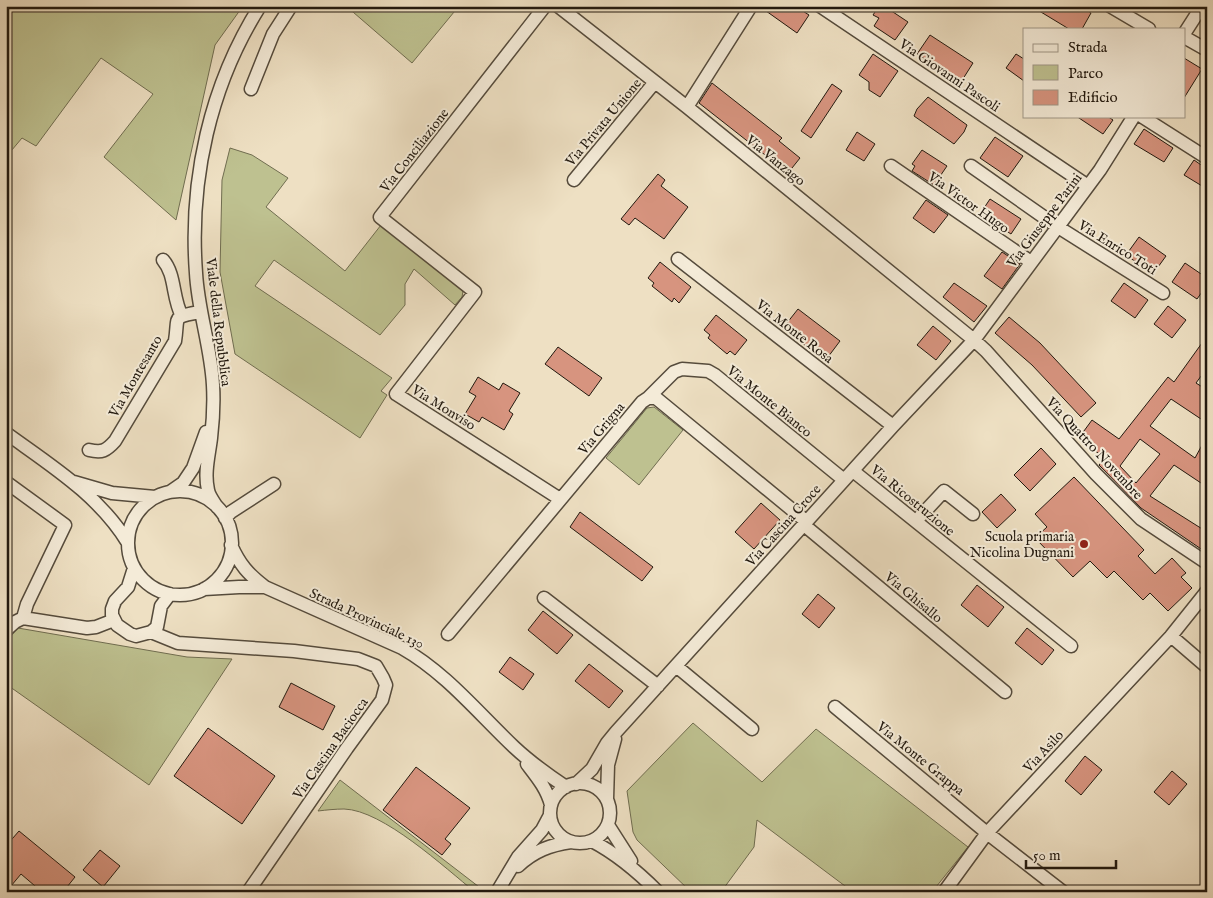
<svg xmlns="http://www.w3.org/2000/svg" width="1213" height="898" viewBox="0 0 1213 898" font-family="'IM FELL English',serif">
  <rect width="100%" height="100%" fill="#eee0c3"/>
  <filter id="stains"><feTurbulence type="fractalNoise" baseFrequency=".004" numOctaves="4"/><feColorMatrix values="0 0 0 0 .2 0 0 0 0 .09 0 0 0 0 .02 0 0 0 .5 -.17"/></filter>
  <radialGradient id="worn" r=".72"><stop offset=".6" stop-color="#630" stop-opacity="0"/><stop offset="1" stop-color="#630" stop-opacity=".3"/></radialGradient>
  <path fill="#bec190" stroke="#706d50" d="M6 6H243L215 45 176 220 104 157 153 94 101 58 36 146 22 138 6 157Z
    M346 6H459L412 63Z
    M230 148 252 155 288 178 266 207 345 271 381 225 463 291 462 297 455 305 414 269 405 284V305L380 335 274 260 255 286 392 378 381 391 387 395 360 438 235 354 220 272 222 180Z
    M654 407 683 430 639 485 606 458 647 408Z
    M18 628 187 657 232 659 149 785 6 684V642Z
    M693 723 762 782 816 729 968 847 932 892H853L757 820 754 847 721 892H691L637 840 633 832 627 791Z
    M340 780 483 890 475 892C445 868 383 810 344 809 336 809 326 810 318 811Z"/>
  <path fill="#d7947f" stroke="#22190f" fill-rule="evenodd" d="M759 6H795L809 15 797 33Z
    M879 6H884L908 22 895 40 874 26 879 18 873 15Z
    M1031 6H1081L1091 13 1082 29H1069Z
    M930 35 973 63 961 82 917 54Z
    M873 54 898 71 880 97 869 90V82L859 75Z
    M1016 54 1024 59V81L1006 68Z
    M1184 58 1202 69 1184 98Z
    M712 83 782 138 779 141 800 158 788 173 699 103Z
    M832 84 842 91 811 138 801 131Z
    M928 97 967 125 964 132 954 144 914 116 917 109Z
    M1076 116H1107L1113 120 1103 134Z
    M1144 129 1173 148 1164 162 1134 144Z
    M857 132 875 144 864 161 846 150Z
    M995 137 1023 156 1008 177 980 158Z
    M922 150 947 166 934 185 912 171 915 166 912 164Z
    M1194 160 1207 169V189L1184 175Z
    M658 174 665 180 661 186 688 207 664 239 635 218 629 225 621 219Z
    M990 199 1021 219 1011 234 980 214Z
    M926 200 948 215 934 233 913 218Z
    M1139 237 1166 256 1153 274 1126 255Z
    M1002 252 1020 264 1002 289 984 276Z
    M660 262 691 287 679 303 674 298 672 302 652 286 654 283 648 278Z
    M1185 263 1207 278V285L1197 299 1172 282Z
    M954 283 987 306 974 322 943 297Z
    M1124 283 1148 300 1135 318 1111 301Z
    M1168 306 1186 320 1172 338 1154 324Z
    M798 309 840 341 825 361 783 328Z
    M716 315 747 340 735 355 730 351 727 354 708 338 710 335 704 330Z
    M1009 317 1040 343 1096 403 1081 417 1032 365 995 333Z
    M933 326 951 341 936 360 917 345Z
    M1207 336V368L1196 383 1207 390V423L1171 399 1150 426 1195 458 1207 436V487L1174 465 1150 496 1207 532V553L1141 508 1099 465 1105 458 1091 448 1093 444 1081 435 1092 420 1119 439 1168 377 1174 382ZM1140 439 1160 454 1136 483 1120 466Z
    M558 347 602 378 589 396 545 364Z
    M478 377 499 390 503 383 520 393 509 411 513 414 504 430 482 417 479 422 465 414 476 396 469 392Z
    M1041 448 1056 464 1030 491 1014 475Z
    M1074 477 1144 550 1138 556 1155 574 1172 558 1186 573 1181 577 1192 588 1168 611 1150 593 1143 600 1114 571 1107 578 1090 561 1073 577 1035 538 1047 527 1035 514Z
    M1001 494 1016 510 997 528 982 512Z
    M761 503 780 520 754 549 735 532Z
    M580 512 653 567 642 581 570 527Z
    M977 585 1004 607 988 627 961 605Z
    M818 594 835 608 819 628 802 614Z
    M543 611 573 635 557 654 528 630Z
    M1027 628 1054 650 1042 665 1015 643Z
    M510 657 534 674 523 690 499 672Z
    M589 664 623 691 609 708 575 681Z
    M291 683 335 706 323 730 279 707Z
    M208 728 275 776 242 824 174 776Z
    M1085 756 1102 770 1081 795 1065 781Z
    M416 767 470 808 445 839 451 844 442 855 383 810Z
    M1172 771 1187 784 1169 805 1154 792Z
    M19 831 75 877 63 892H42L21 874 6 892V846Z
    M100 850 120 866 103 887 83 870Z"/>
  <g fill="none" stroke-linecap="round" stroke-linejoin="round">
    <defs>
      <path id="minor" d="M545 6 380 217 475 292 396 394 560 499
        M558 6 687 107 974 340 986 351 1096 474 1141 519 1207 563
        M820 6 1088 186
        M1110 6 1149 29
        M1184 34 1202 6
        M1184 37 1207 50
        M251 89 273 34 291 6
        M687 107 751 6
        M1141 116 1207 158
        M891 166 1031 262
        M971 166 1058 227 1163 293
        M574 180 655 82
        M678 259 893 426
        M163 260C176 275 172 298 182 316
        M648 398 674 372 682 369 708 371 715 375 844 480
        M6 433C50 465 99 495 128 543
        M89 450C102 453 106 451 115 441L175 341C179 316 171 317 200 312
        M853 471 1071 646
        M6 482 65 525 27 604 23 618 15 622 6 630
        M74 482 112 493 155 497
        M128 543a52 52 0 1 1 104 0a52 52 0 1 1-104 0Z
        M170 492 183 483 193 468 206 432
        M217 507C214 502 209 496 208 490 204 473 209 455 211 438 213 421 214 402 213 385 211 347 198 311 196 273 189 180 210 85 260 6
        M225 518 231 512 274 484
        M916 521 944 491 973 514
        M804 525 1005 692
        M231 545C240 565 248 574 265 587L402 648C446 673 478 713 514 747 530 762 548 775 566 787
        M134 568 128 587 115 601 112 609V615L117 625 130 634 136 636 151 632 178 643 294 651 358 659 376 666 383 678 386 685 382 700 347 748 248 892
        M204 589 239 587H265
        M544 598 658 686
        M23 618 87 628 96 627 114 620
        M151 632 157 627 161 606 170 594
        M448 634 642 402 648 398H656L807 522
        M1171 636 1207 667
        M676 666 752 729
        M835 707 987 833 1063 892
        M527 764C537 777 547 789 551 805
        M550 813a30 30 0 1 1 60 0a30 30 0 1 1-60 0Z
        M576 784 592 769 607 743 616 732 893 426 974 340 1100 170 1134 116
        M607 799 608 765 615 739
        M608 825 631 861
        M592 841C617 854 638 872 658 892
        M518 866C534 851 550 845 571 842
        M497 892 518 857 542 830 550 815
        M944 892 987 833 1171 636 1207 591"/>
    </defs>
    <use href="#minor" stroke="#554b3c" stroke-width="15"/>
    <use href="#minor" stroke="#f4ebd8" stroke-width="12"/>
  </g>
  <circle fill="#8f2418" stroke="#f4ebd8" stroke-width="2" cx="1084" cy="544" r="5"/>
  <g text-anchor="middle" stroke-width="4" stroke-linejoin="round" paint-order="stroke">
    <g font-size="14" fill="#22190f" stroke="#f4ebd8">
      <text transform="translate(950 75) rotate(34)" y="5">Via Giovanni Pascoli</text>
      <text transform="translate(603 122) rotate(-50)" y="5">Via Privata Unione</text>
      <text transform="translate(414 150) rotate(-52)" y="5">Via Conciliazione</text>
      <text transform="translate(776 160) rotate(39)" y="5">Via Vanzago</text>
      <text transform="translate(969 202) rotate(35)" y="5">Via Victor Hugo</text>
      <text transform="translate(1044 220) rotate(-53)" y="5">Via Giuseppe Parini</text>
      <text transform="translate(1118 247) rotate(32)" y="5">Via Enrico Toti</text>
      <text transform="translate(219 322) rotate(83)" y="5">Viale della Repubblica</text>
      <text transform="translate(795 331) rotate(38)" y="5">Via Monte Rosa</text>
      <text transform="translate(135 376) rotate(-60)" y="5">Via Montesanto</text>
      <text transform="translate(770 401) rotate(39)" y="5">Via Monte Bianco</text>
      <text transform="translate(444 407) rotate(32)" y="5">Via Monviso</text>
      <text transform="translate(601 428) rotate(-50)" y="5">Via Grigna</text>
      <text transform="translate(1095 448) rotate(47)" y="5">Via Quattro Novembre</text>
      <text transform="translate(913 500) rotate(39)" y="5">Via Ricostruzione</text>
      <text transform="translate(783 525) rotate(-48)" y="5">Via Cascina Croce</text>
      <text transform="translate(914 597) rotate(40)" y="5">Via Ghisallo</text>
      <text transform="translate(367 618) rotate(25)" y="5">Strada Provinciale 130</text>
      <text transform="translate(330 748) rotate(-55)" y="5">Via Cascina Baciocca</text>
      <text transform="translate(1043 751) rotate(-47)" y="5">Via Asilo</text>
      <text transform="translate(921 758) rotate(39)" y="5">Via Monte Grappa</text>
    </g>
    <g font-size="14" fill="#22190f" stroke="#f4ebd8" text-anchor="end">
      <text x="1074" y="541">Scuola primaria<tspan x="1074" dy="16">Nicolina Dugnani</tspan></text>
    </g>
  </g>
  <rect width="1213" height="898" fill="none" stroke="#eee0c3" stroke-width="25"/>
  <rect x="8" y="8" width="1198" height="883" fill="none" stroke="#22190f" stroke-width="2.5"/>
  <rect x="12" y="12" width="1188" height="873" fill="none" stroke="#22190f"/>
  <rect x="1023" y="28" width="162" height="90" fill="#f4ebd8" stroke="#a09788"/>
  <rect x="1033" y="44" width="25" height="8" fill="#f4ebd8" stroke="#a09788"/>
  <text x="1068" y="52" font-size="15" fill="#22190f">Strada</text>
  <rect x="1033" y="65" width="25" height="15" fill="#bec190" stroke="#a09788"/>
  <text x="1068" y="78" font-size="15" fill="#22190f">Parco</text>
  <rect x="1033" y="90" width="25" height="15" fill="#d7947f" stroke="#a09788"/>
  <text x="1068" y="102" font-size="15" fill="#22190f">Edificio</text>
  <path d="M1026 860v8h90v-8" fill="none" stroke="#22190f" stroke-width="2.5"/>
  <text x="1033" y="860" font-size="15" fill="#22190f" stroke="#f4ebd8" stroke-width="4" paint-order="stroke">50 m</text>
  <rect width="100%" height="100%" filter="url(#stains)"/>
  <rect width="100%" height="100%" fill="url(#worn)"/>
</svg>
